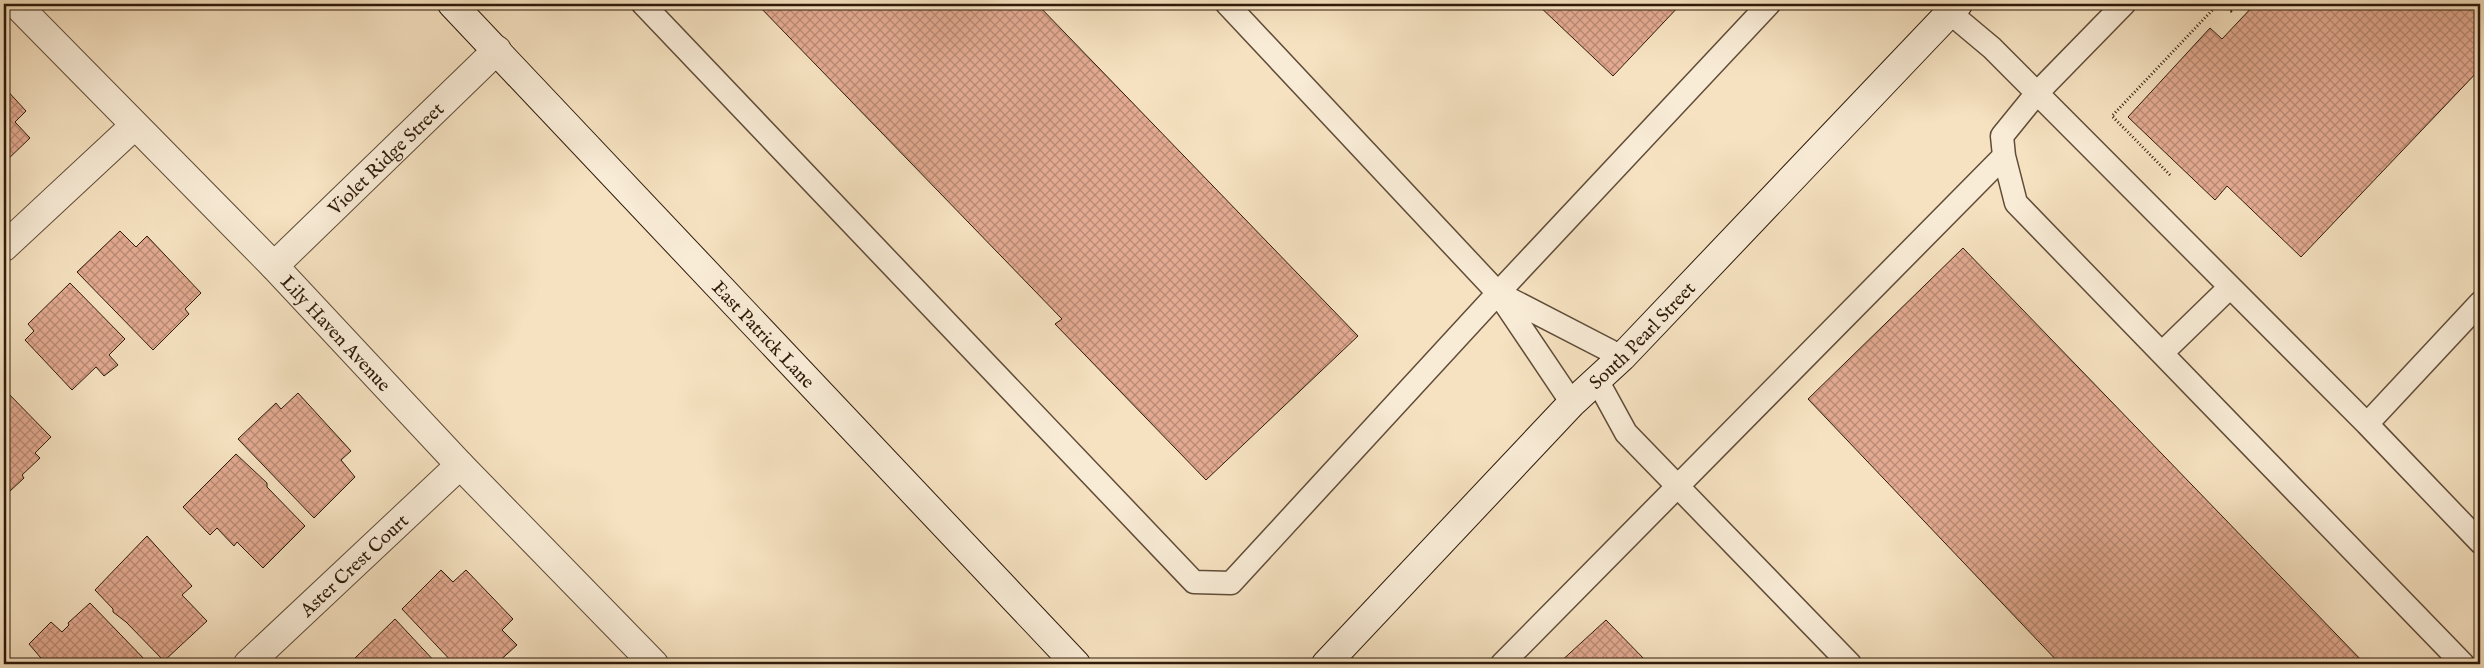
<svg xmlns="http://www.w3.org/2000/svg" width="2484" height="668" viewBox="0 0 2484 668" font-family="'IM FELL English',serif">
  <defs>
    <pattern id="building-cross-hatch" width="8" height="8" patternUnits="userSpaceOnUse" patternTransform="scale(1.25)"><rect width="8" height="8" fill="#e3aa91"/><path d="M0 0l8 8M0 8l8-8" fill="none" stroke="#b88a75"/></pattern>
  </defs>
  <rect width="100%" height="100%" fill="#f6e2c1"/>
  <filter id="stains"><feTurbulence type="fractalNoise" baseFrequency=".004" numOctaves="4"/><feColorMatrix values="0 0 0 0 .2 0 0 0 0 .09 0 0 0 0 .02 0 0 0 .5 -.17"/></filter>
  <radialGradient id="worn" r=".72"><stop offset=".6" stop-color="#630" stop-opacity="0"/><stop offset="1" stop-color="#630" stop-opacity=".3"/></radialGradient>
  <path fill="url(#building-cross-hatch)" stroke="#2e1a0a" d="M757 4H1037L1358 336 1206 480 1055 324 1062 319Z
    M1537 4H1681L1613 76Z
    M2255 4H2480V69L2301 257 2227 186 2215 200 2128 117 2210 28 2222 39Z
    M4 87 26 111 15 122 30 138 4 163Z
    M120 231 136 247 147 236 201 293 185 309 189 314 153 350 77 272Z
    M1963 248 2365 664H2060L1808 399Z
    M70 283 125 339 109 355 118 365 104 376 96 367 72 390 25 340 34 331 28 324Z
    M4 389 51 437 35 453 40 458 22 475 24 478 9 492 6 489 4 492Z
    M298 393 351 451 341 460 355 477 314 518 238 439 276 403 281 409Z
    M236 454 267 483V487L305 526 263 568 237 542 234 546 217 528 210 535 183 507Z
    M147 536 192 586 182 595 207 621 164 661 126 622 113 612V609L95 590Z
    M441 570 453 582 466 570 513 619 502 630 517 645 496 664H454L402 609Z
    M90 603 149 664H46L29 644 51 622 62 632 69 625 68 623Z
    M395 619 437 664H359L354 659Z
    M1606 620 1649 664H1558Z"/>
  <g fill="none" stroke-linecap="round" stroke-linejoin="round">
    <defs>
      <path id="lane" d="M643 4 1194 582 1231 583 1498 293 1769 4
        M1227 4 1498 293
        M2124 4 2037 93 2002 136 2004 156 2016 203 2463 664
        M1949 12 1992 48 2367 424 2480 303
        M2162 353 2230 287
        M1597 380 1626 433 1850 664
        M1572 403 1498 293 1622 357
        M2367 424 2480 542
        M1502 664 2004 156"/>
      <g id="street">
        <path id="s1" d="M16 4 274 266 460 465 654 664"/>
        <path d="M4 247 134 126"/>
        <path id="s2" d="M274 266 497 50"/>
        <path id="s3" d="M248 664 460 465"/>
      </g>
      <g id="secondary">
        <path id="s4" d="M452 4 1076 664"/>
        <path id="s5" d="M1326 664 1572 403 1622 357 1958 4"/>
      </g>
    </defs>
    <use href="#lane" stroke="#604c38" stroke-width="25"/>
    <use href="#street" stroke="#604c38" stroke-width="30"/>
    <use href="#secondary" stroke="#2e1a0a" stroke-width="30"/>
    <path stroke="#2e1a0a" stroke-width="3" stroke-dasharray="1 2.5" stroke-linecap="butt" d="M2223 4 2231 11 2238 4
      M2170 175 2112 116 2218 4"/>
    <use href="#lane" stroke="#f9ecd7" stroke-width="22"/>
    <use href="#street" stroke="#f9ecd7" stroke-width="28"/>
    <use href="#secondary" stroke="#f9ecd7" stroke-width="28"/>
  </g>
  <g text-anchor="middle" stroke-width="4" stroke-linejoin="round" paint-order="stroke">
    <g font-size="19" fill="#2e1a0a" stroke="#f9ecd7">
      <text dy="7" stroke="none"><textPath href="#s2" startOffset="155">Violet Ridge Street</textPath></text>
      <text dy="7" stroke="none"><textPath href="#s1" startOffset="459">Lily Haven Avenue</textPath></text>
      <text dy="7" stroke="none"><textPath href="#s4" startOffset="454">East Patrick Lane</textPath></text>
      <text dy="7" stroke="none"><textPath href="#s5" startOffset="456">South Pearl Street</textPath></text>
      <text dy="7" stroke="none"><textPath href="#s3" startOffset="145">Aster Crest Court</textPath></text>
    </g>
  </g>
  <rect width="2484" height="668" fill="none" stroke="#f6e2c1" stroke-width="20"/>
  <rect x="5" y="5" width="2474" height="658" fill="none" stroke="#2e1a0a" stroke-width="2.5"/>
  <rect x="10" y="10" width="2464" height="648" fill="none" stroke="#2e1a0a"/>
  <rect width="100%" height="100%" filter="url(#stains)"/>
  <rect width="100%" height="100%" fill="url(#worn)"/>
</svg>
